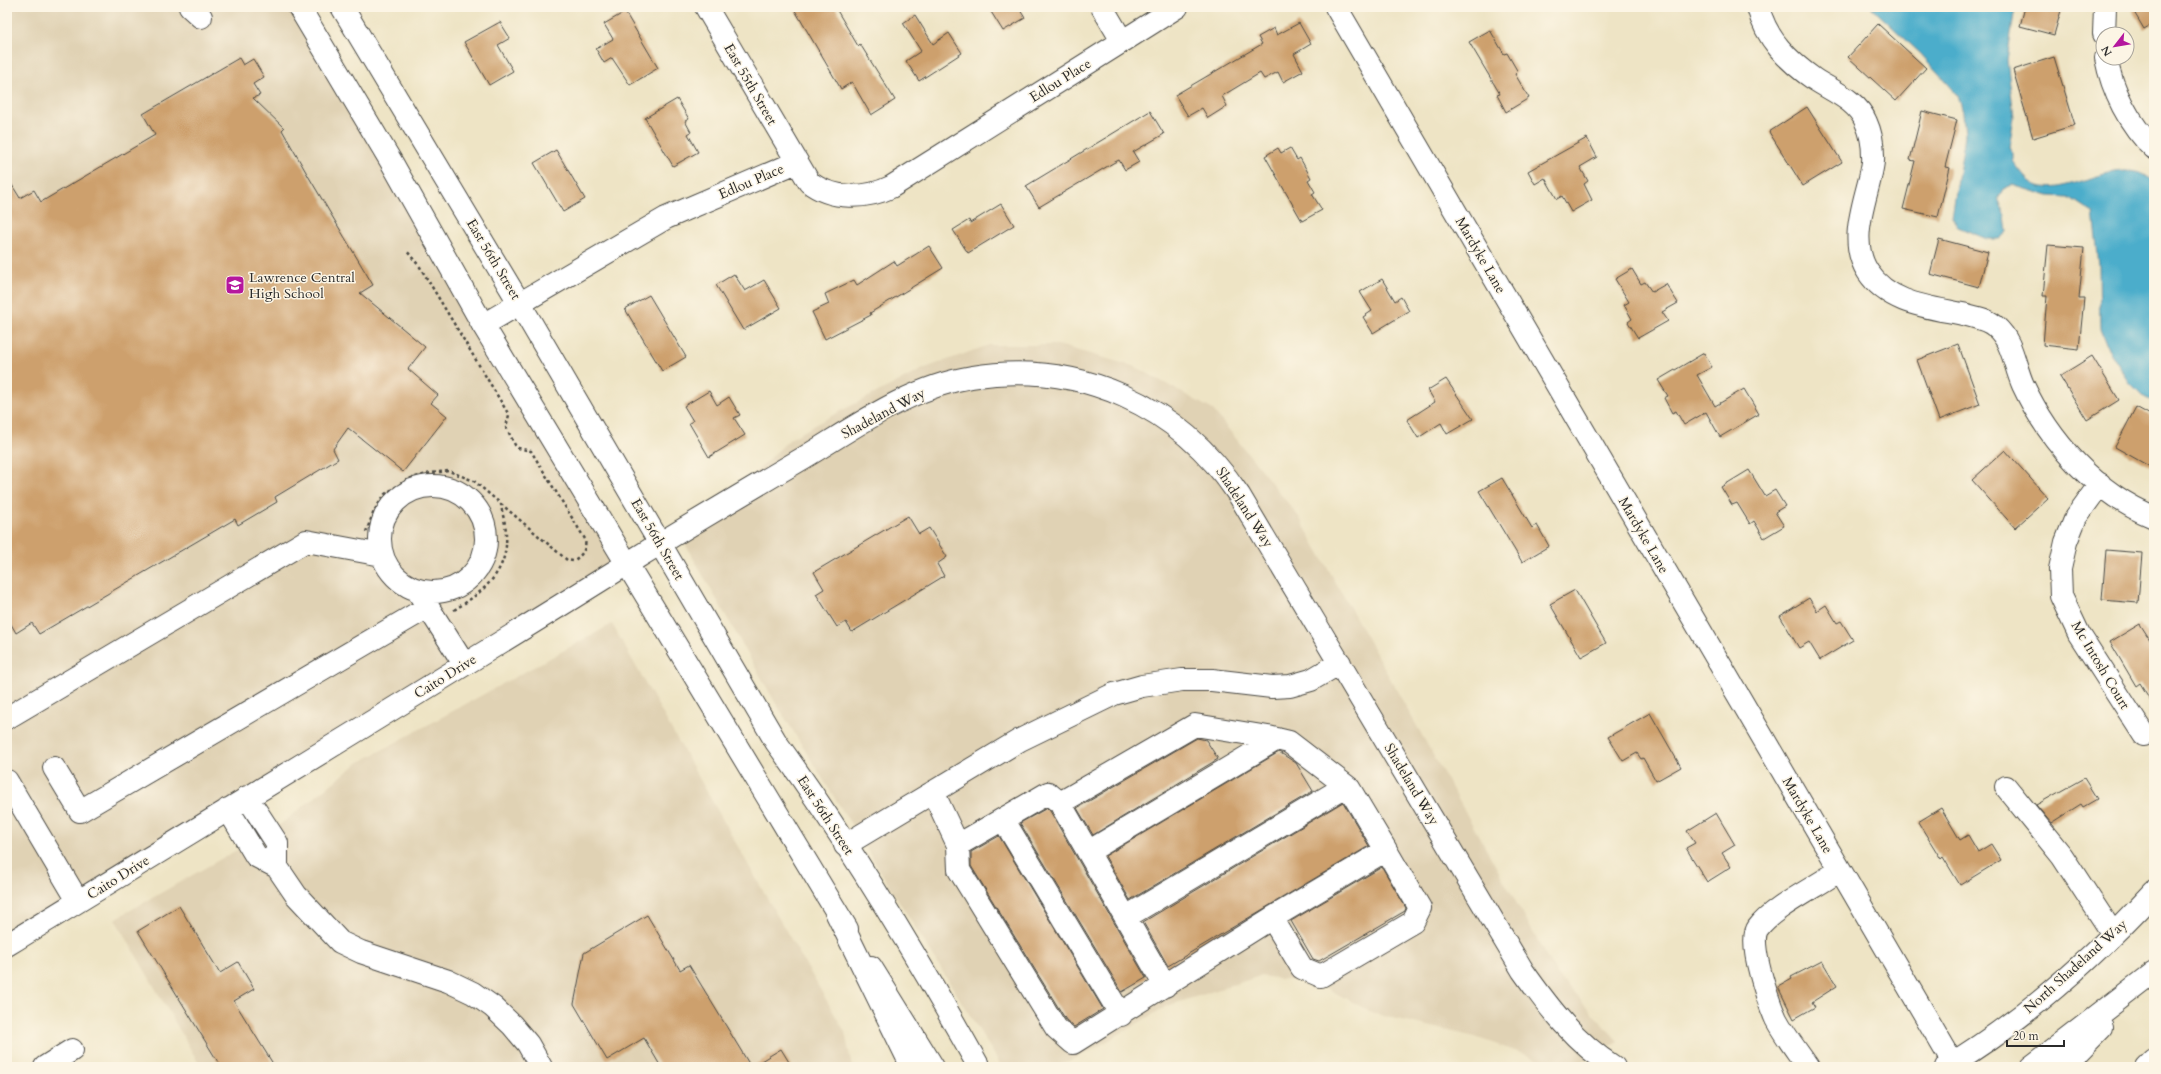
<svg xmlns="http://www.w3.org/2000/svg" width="2161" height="1074" viewBox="0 0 2161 1074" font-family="Cardo,serif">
  <rect width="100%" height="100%" fill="#fcf5e5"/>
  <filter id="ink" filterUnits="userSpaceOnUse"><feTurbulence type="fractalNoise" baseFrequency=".025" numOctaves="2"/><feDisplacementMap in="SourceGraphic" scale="8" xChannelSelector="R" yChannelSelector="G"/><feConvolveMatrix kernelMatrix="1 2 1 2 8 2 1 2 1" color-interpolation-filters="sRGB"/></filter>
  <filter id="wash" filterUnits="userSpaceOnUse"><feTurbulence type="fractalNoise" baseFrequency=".012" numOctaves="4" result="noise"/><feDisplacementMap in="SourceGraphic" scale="16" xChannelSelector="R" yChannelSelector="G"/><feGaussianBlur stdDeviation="0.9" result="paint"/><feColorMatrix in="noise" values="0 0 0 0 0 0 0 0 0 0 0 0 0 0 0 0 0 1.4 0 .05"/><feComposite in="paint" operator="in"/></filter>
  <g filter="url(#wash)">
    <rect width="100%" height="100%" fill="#eee4c5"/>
    <path fill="#e0d2b4" d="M7 7H300L627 564 7 945Z
      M989 345H1058L1136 367 1213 410 1299 517 1556 973 1618 1041 1572 1067H1561L1475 1037 1375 1014 1319 984 1260 976 1167 1006 1087 1053 1054 1067H1002L775 702 684 542 790 439 835 414 925 368Z
      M612 624 771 905 845 1032 852 1067H201L115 919 277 827 358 763Z"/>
    <path fill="#4cadcb" stroke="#3c6c7b" d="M1871 7H2015L2007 60 2014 117 2009 147 2013 153V161C2019 169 2027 181 2036 185 2070 199 2121 150 2154 182V402L2144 397 2130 383 2108 349 2100 329 2099 264 2093 213 2069 197 2049 196 2012 185 2003 189 1998 198 2005 216 2007 232 1999 239H1987L1958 227 1952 217 1965 135 1963 112 1958 95 1921 54Z"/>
    <g id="blocks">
      <path fill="#cda06d" d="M793 7H835L858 46 860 44 895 100 871 115 852 82 841 89Z
        M988 7H1018L1025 18 1003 31Z
        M2025 7H2062L2054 35 2020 26Z
        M2131 7H2154V23L2144 29Z
        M625 12 658 68 630 85 612 58 604 63 596 49 613 39 604 24Z
        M915 15 933 44 949 33 962 53 919 81 906 61 921 51 903 23Z
        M500 22 510 38 498 45 513 71 489 85 464 42Z
        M1299 23 1311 44 1294 54 1303 71 1283 82 1278 72 1264 79 1260 73 1222 96 1227 106 1208 118 1202 108 1188 116 1175 95 1262 44 1258 37 1274 28 1277 35Z
        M1878 24 1926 68 1896 101 1848 57Z
        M1490 30 1504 54 1507 53 1518 72 1515 74 1529 98 1506 112 1497 95 1500 94 1469 42Z
        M2054 57 2075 125 2033 138 2013 70Z
        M239 58 243 65 253 59 264 77 253 84 260 95 253 98 284 128 282 130 310 179 373 285 360 293 425 347 408 369 438 395 431 403 447 416 403 472 348 428 333 449 338 459 275 497 277 502 238 525 235 519 39 634 32 623 16 633 7 617V177L20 198 34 190 41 202 155 135 143 114Z
        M677 99 689 119 685 121 691 132 688 134 698 152 673 166 645 118Z
        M1807 107 1842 162 1803 186 1769 132Z
        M1150 111 1164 134 1133 152 1139 162 1125 170 1119 160 1113 163 1039 207 1026 186Z
        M1922 111 1957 120 1945 167 1950 168 1938 217 1903 209 1915 161 1910 160Z
        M1587 138 1597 157 1580 167 1588 181 1584 184 1592 200 1571 212 1562 196 1557 199 1545 178 1535 184 1528 171Z
        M1278 148 1281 153 1290 148 1297 160 1300 158 1311 178 1308 180 1315 192 1312 194 1322 210 1302 221 1265 156Z
        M556 150 585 199 563 212 534 163Z
        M1001 204 1014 225 968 253 953 230 969 220 970 223Z
        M1939 239 1988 252 1979 287 1930 274Z
        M2048 245 2084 248 2079 298H2084L2079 349 2043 345 2047 296H2043Z
        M929 246 943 268 870 313 871 315 825 339 812 312 829 304 825 294 854 280 857 285 894 261 897 266Z
        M1632 269 1641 284 1645 282 1652 292 1666 284 1678 303 1662 312 1668 321 1638 338 1628 322 1632 319 1624 305 1629 302 1615 279Z
        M734 274 745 291 764 280 781 308 743 330 716 285Z
        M1382 279 1395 301 1401 297 1409 311 1373 333 1363 317 1372 311 1360 292Z
        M649 295 686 357 662 371 625 309Z
        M1958 344 1980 404 1939 420 1917 360Z
        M1704 353 1712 367 1697 375 1715 406 1744 389 1759 414 1720 437 1706 412 1684 425 1676 411 1672 413 1664 398 1668 396 1658 380Z
        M2092 356 2119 400 2087 420 2060 376Z
        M1446 379 1473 419 1447 434 1441 423 1418 438 1407 420 1435 402 1428 390Z
        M709 391 717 405 729 397 740 415 734 418 745 435 709 457 689 423 693 421 684 406Z
        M2136 407 2154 417V469L2115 447Z
        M2005 450 2048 498 2015 528 1972 480Z
        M1749 470 1765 496 1775 490 1785 506 1775 512 1784 526 1764 538 1754 521 1750 524 1737 503 1732 505 1721 487Z
        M1502 478 1532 528 1537 525 1549 546 1522 562 1479 491Z
        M908 516 919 534 929 528 947 557 937 564 944 576 852 632 846 622 837 627 816 594 824 589 814 572Z
        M2106 550 2142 553 2138 603 2102 600Z
        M1575 590 1606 643 1581 657 1550 604Z
        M1809 598 1817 611 1826 605 1837 623 1841 621 1853 640 1820 660 1809 642 1799 648 1780 616Z
        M2140 624 2154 646V706L2140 683 2136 686 2110 642Z
        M1650 713 1681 767 1656 781 1643 758 1641 759 1637 753 1623 761 1608 737Z
        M1197 738 1206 740 1218 759 1093 835 1077 808Z
        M1279 752 1296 763 1313 791 1130 900 1105 856Z
        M2084 778 2097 799 2083 807 2081 804 2051 823 2036 805Z
        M1343 802 1369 846 1168 966 1143 922Z
        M1047 808 1050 811 1146 978 1122 992 1020 823Z
        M1941 808 1960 840 1968 835 1978 852 1991 844 2001 860 1960 885 1943 857 1941 859 1918 822Z
        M1716 813 1735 845 1722 853 1731 867 1707 882 1686 848 1695 843 1687 831Z
        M999 836 1103 1009 1074 1027 1066 1020 971 866V852Z
        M1382 867 1406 908 1405 911 1319 961 1313 959 1291 921Z
        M179 906 220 973 238 962 254 989 234 1001 275 1067H221L138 931Z
        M647 915 680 970 689 965 751 1067 781 1049 792 1067H661L644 1038 607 1060 574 1004 584 953Z
        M1822 961 1837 986 1812 1002 1815 1007 1794 1019 1778 987 1792 979 1791 977Z"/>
    </g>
  </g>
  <g filter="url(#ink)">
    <use href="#blocks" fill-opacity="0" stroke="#484742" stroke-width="1"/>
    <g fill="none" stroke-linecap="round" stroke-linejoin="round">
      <defs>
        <path id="minor" d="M190 7 201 17
          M706 7 809 182C832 200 866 199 891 187L1177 7
          M1102 7 1122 41
          M1336 7 1953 1063
          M1758 7C1766 39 1788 61 1814 79 1832 91 1857 100 1866 122 1871 133 1873 145 1873 156 1874 163 1871 171 1870 178 1863 208 1849 243 1868 272 1890 305 1931 307 1967 315 1977 318 1988 319 1996 327 2013 342 2014 365 2023 385 2049 441 2096 494 2154 517
          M2104 34 2105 7
          M2106 58C2112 90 2129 125 2154 148
          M483 325 666 218 797 162
          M2100 484 2076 517 2066 542 2060 569 2061 596 2079 634 2144 735
          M380 539a53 53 0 1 1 106 0a53 53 0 1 1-106 0Z
          M428 607 464 664
          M7 718 306 541 382 555
          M54 768 80 811 428 607 417 590
          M7 781 78 901
          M2006 787 2062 856 2113 934
          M933 792 958 845 959 870 1056 1028 1073 1043 1272 918 1386 850 1420 908 1413 922 1321 976 1302 968 1272 918
          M247 797 277 843V867
          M1060 803 1165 986
          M228 809 256 856 277 867 296 895 340 942 361 952 448 981 473 993 493 1007 512 1025 528 1044 541 1067
          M1003 819 1121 1015
          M845 845 1020 740 1114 694 1142 686 1182 680H1212L1272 687 1290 686 1311 680 1340 663
          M958 845 1048 793 1060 803 1195 725 1268 737 1289 742 1349 788 1386 850
          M1088 852 1277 739
          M1126 917 1346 786
          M7 945C217 816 429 688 638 557 693 523 749 490 805 457 858 425 910 387 972 377 1080 360 1179 405 1239 495L1523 971C1549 1008 1575 1042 1614 1067
          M45 1067 72 1050
          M1808 1067C1797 1051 1785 1036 1776 1019 1769 1003 1747 942 1758 928 1772 908 1818 886 1840 870
          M1946 1067C2023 1021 2093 958 2154 892"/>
        <path id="major" d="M299 7 392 163 483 325 847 929
          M342 7 520 304 776 742C850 844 917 956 979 1067
          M871 967 933 1067"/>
        <path id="highway" d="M837 914 912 1067
          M2031 1067 2154 972
          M2062 1067 2101 1027
          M2147 1067 2154 1060"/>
      </defs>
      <use href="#minor" stroke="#484742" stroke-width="24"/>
      <use href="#major" stroke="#484742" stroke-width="24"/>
      <use href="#highway" stroke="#484742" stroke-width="24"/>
      <path stroke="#484742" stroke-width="2.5" stroke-dasharray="3 3" stroke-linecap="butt" d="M366 532 374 511 385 494 408 479 431 473 449 471 474 481 567 560 573 561C581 556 587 550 585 539L531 451 518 448 515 445 506 427 509 415 420 267 406 250
        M454 610C483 592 509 572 506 534 506 524 502 514 501 504"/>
      <use href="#minor" stroke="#fff" stroke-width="22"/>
      <use href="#major" stroke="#fff" stroke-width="22"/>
      <use href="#highway" stroke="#fff" stroke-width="22"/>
    </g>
  </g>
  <defs>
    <symbol id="school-square" viewBox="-11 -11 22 22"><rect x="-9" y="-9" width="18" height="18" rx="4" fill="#b5179e" stroke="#fcf5e5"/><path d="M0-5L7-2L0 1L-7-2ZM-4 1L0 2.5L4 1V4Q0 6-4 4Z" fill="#fff"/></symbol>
  </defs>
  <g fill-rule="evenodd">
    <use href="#school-square" x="224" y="274" width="22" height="22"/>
  </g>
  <g text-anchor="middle" stroke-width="3" stroke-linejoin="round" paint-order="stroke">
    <g font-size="14" fill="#2b2b2b" stroke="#fcf5e5">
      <text transform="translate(1060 80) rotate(-32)" y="5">Edlou Place</text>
      <text transform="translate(751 84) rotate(60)" y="5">East 55th Street</text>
      <text transform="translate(751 181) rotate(-23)" y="5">Edlou Place</text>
      <text transform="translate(1481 255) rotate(60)" y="5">Mardyke Lane</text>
      <text transform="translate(494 259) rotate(59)" y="5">East 56th Street</text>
      <text transform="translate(883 413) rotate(-28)" y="5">Shadeland Way</text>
      <text transform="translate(1245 507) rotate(57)" y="5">Shadeland Way</text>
      <text transform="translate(1644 535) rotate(60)" y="5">Mardyke Lane</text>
      <text transform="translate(658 539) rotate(60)" y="5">East 56th Street</text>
      <text transform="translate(2101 665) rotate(59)" y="5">Mc Intosh Court</text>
      <text transform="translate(445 676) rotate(-32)" y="5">Caito Drive</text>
      <text transform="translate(1412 784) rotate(59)" y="5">Shadeland Way</text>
      <text transform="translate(826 815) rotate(57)" y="5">East 56th Street</text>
      <text transform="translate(1808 815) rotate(60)" y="5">Mardyke Lane</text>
      <text transform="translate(118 877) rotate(-32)" y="5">Caito Drive</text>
      <text transform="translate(2075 966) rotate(-42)" y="5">North Shadeland Way</text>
    </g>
    <g font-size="14" fill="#2b2b2b" stroke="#fcf5e5" text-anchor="start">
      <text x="249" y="282">Lawrence Central<tspan x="249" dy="16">High School</tspan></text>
    </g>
  </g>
  <rect width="2161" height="1074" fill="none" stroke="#fcf5e5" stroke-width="24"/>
  <g transform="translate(2115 46) rotate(239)"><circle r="19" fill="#fcf5e5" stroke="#a8a49b"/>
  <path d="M0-3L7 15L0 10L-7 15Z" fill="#b5179e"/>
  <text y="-6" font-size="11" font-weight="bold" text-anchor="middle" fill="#2b2b2b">N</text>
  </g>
  <path d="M2007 1040v6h57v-6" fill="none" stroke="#2b2b2b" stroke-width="2"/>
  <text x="2013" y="1040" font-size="12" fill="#2b2b2b" stroke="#fcf5e5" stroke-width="3" paint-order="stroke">20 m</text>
</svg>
